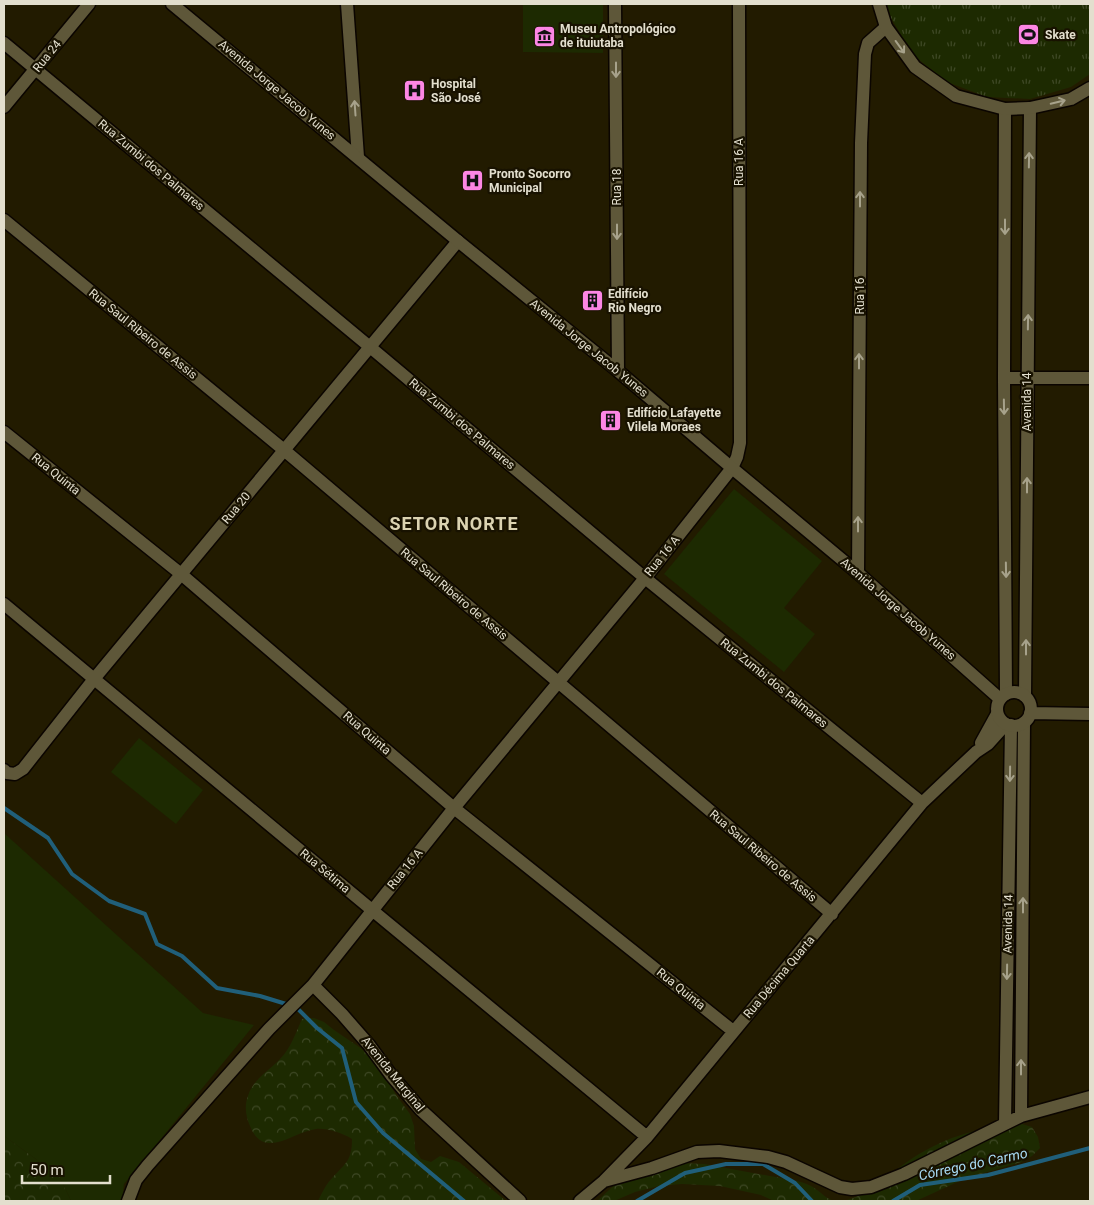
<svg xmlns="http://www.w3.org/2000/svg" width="1094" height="1205" viewBox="0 0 1094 1205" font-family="Roboto,sans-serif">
  <defs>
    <pattern id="forest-crowns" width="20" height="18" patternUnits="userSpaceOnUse" patternTransform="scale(1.25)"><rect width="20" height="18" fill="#1d2a01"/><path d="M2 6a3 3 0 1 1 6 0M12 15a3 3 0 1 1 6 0" fill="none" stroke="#3e4825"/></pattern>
    <pattern id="park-tufts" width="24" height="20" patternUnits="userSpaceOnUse" patternTransform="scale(1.25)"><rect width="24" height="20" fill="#1d2a01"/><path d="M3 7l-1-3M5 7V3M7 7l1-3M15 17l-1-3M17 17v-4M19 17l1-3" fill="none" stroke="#3e4825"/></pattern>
  </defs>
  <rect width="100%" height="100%" fill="#221b00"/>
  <path fill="#1d2a01" d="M523 4H603V53L523 52Z
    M734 489 822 561 784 608 815 634 784 672 664 574Z
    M139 738 203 790 176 824 111 772Z
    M4 833 203 1013 254 1025 124 1184 122 1201H71L59 1176 4 1136Z"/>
  <path fill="url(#forest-crowns)" d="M314 1018 324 1022 334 1030 362 1049 384 1074 396 1095 410 1114 414 1126 415 1149 421 1159 431 1162 440 1156 459 1162 506 1201H318C322 1193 326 1184 333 1177 346 1163 352 1160 352 1139 342 1133 327 1128 316 1129 292 1132 264 1161 250 1126 246 1117 244 1106 248 1096 253 1079 269 1071 280 1059 291 1048 296 1032 302 1019Z
    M1022 1124 1032 1127 1038 1137 1040 1148 1032 1156 1021 1162 964 1179 916 1201H842C868 1197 886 1176 907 1162 941 1138 980 1126 1022 1124Z
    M4 1136 59 1176 71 1201H4Z
    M681 1163 704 1164 797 1181C805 1183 811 1185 817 1190 824 1195 827 1199 835 1201H774L761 1195 720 1186 682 1184 659 1186 635 1192 614 1201H597L621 1179Z"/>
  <path fill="url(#park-tufts)" d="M887 4H1090V74L1071 87 1030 99 987 97 947 82 913 55 891 18Z"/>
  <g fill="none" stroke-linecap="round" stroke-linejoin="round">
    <path stroke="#205f7a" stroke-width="4" d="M4 808 48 838 72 874 109 901 145 914 157 944 182 956 217 988 260 996 296 1007 317 1028 342 1048 356 1102 383 1133 464 1201
      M637 1201 685 1173 726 1164H763L795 1183 812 1201
      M893 1201 920 1185 988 1175 1090 1148"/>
    <defs>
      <path id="street" d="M347 4 358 157
        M4 43 370 347 645 578 922 803
        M1005 109 1004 378 1006 694
        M4 220 284 450 832 914
        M1004 378H1090
        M4 432 181 574 454 808 733 1031
        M858 573 861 143 865 54 868 43 886 27
        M4 604 372 910 647 1137
        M1025 696 1030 108
        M981 743 997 714
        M4 770 7 773 15 774 23 769 94 679 458 241
        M313 985 342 1014 369 1045 391 1075 421 1110 520 1201
        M1021 1116 1024 723
        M1005 1123 1011 725
        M604 1181 652 1168 697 1152 719 1151 768 1157 786 1162 840 1187 852 1189 871 1187 904 1174 1021 1116 1090 1097
        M128 1201 136 1180 148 1165 269 1029 313 985 454 808 645 578 732 468 737 457 740 443 739 4
        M580 1201 604 1181 647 1137 922 803 976 752 988 744 1006 724"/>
      <path id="secondary" d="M172 4 458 241 618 371 732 468 858 573 1000 699
        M615 4 618 371
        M879 4 886 27 915 67 956 96 1005 109 1030 108 1071 99 1090 88
        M4 107 89 4
        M997 709a17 17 0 1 1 34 0a17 17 0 1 1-34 0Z
        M1030 713 1090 714"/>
    </defs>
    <use href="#street" stroke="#0b0500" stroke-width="15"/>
    <use href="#secondary" stroke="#0b0500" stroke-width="15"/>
    <use href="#street" stroke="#5e5739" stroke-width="12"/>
    <use href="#secondary" stroke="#5e5739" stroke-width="12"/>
  </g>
  <defs><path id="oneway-shaft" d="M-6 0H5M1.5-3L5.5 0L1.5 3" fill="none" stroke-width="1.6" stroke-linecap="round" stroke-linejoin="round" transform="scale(1.25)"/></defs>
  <g stroke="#a7a28b">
    <use href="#oneway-shaft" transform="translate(900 47) rotate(54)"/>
    <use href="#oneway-shaft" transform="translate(616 70) rotate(90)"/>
    <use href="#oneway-shaft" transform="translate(1058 102) rotate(-13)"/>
    <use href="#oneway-shaft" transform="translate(355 108) rotate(-94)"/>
    <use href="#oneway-shaft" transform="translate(1029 160) rotate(-89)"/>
    <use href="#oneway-shaft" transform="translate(860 199) rotate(-90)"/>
    <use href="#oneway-shaft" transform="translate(1005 227) rotate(90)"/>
    <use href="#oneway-shaft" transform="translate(617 232) rotate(90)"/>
    <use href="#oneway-shaft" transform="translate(1028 322) rotate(-89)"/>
    <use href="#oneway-shaft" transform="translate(859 361) rotate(-90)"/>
    <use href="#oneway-shaft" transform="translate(1004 407) rotate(89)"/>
    <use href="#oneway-shaft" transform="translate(1027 485) rotate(-90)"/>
    <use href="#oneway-shaft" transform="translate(858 524) rotate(-90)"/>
    <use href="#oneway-shaft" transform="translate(1006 570) rotate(89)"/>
    <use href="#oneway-shaft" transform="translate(1026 647) rotate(-90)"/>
    <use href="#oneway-shaft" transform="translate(1010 774) rotate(91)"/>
    <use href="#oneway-shaft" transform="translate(1023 905) rotate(-90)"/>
    <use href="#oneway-shaft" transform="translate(1007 972) rotate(91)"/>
    <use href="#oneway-shaft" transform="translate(1021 1067) rotate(-90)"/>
  </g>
  <defs>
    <symbol id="stadium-square" viewBox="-11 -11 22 22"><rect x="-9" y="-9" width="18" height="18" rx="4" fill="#fc86e4" stroke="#181200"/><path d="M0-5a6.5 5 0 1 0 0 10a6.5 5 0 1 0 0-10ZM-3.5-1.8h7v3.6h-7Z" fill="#111"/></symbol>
    <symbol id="museum-square" viewBox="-11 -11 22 22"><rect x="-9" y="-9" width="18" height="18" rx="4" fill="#fc86e4" stroke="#181200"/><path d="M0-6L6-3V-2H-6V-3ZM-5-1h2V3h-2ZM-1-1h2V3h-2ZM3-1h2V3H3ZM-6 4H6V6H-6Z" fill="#111"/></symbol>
    <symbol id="hospital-square" viewBox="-11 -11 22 22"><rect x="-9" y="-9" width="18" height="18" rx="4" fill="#fc86e4" stroke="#181200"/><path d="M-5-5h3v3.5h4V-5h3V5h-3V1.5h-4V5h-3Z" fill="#111"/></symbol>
    <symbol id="building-square" viewBox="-11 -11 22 22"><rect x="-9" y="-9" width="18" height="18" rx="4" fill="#fc86e4" stroke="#181200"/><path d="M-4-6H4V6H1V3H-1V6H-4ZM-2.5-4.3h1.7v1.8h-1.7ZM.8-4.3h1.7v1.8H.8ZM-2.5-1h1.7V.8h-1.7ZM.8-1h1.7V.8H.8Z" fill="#111"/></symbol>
  </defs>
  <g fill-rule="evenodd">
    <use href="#stadium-square" x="1016" y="22" width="25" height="25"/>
    <use href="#museum-square" x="532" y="24" width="25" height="25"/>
    <use href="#hospital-square" x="402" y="78" width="25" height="25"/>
    <use href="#hospital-square" x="460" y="168" width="25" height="25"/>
    <use href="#building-square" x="580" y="288" width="25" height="25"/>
    <use href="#building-square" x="598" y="408" width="25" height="25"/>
  </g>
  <g text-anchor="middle" stroke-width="4.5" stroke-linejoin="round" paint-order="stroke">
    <g font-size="12" font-weight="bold" fill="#e3dfce" stroke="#181200" text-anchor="start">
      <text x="560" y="33">Museu Antropológico<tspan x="560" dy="14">de ituiutaba</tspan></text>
      <text x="1045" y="39">Skate</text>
      <text x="431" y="88">Hospital<tspan x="431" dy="14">São José</tspan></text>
      <text x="489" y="178">Pronto Socorro<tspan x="489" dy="14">Municipal</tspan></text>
      <text x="608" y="298">Edifício<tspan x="608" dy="14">Rio Negro</tspan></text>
      <text x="627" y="417">Edifício Lafayette<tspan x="627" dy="14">Vilela Moraes</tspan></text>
    </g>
    <g font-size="12" fill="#e3dfce" stroke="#181200">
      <text transform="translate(47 56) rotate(-51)" y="4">Rua 24</text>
      <text transform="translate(277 90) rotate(40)" y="4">Avenida Jorge Jacob Yunes</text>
      <text transform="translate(739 162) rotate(-90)" y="4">Rua 16 A</text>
      <text transform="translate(151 165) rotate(40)" y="4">Rua Zumbi dos Palmares</text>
      <text transform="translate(617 187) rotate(-90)" y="4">Rua 18</text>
      <text transform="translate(860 296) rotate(-90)" y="4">Rua 16</text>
      <text transform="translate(143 334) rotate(39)" y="4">Rua Saul Ribeiro de Assis</text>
      <text transform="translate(589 348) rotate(39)" y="4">Avenida Jorge Jacob Yunes</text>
      <text transform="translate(1027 402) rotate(-90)" y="4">Avenida 14</text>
      <text transform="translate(462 424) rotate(40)" y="4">Rua Zumbi dos Palmares</text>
      <text transform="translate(56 474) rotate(39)" y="4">Rua Quinta</text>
      <text transform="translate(236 508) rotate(-50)" y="4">Rua 20</text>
      <text transform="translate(662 556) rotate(-51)" y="4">Rua 16 A</text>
      <text transform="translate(454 594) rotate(40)" y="4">Rua Saul Ribeiro de Assis</text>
      <text transform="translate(898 609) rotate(41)" y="4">Avenida Jorge Jacob Yunes</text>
      <text transform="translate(774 683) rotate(39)" y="4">Rua Zumbi dos Palmares</text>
      <text transform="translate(367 733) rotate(41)" y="4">Rua Quinta</text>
      <text transform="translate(763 856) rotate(40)" y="4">Rua Saul Ribeiro de Assis</text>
      <text transform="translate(405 869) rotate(-51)" y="4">Rua 16 A</text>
      <text transform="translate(325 871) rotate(40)" y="4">Rua Sétima</text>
      <text transform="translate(1008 924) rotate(-89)" y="4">Avenida 14</text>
      <text transform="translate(779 977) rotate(-50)" y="4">Rua Décima Quarta</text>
      <text transform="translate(681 989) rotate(39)" y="4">Rua Quinta</text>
      <text transform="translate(393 1074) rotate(51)" y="4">Avenida Marginal</text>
    </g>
    <g font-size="14" font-style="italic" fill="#a9dcf6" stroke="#181200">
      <text transform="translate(973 1164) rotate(-12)" y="5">Córrego do Carmo</text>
    </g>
    <g font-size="18" font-weight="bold" letter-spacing="1" fill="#dbd3b1" stroke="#181200">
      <text x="454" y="530">SETOR NORTE</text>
    </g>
  </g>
  <rect width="1094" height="1205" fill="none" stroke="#e3dfce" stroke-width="10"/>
  <path d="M22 1175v8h88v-8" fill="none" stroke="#e3dfce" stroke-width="2.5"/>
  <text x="30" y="1175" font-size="15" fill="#e3dfce" stroke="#181200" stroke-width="4" paint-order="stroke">50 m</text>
</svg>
